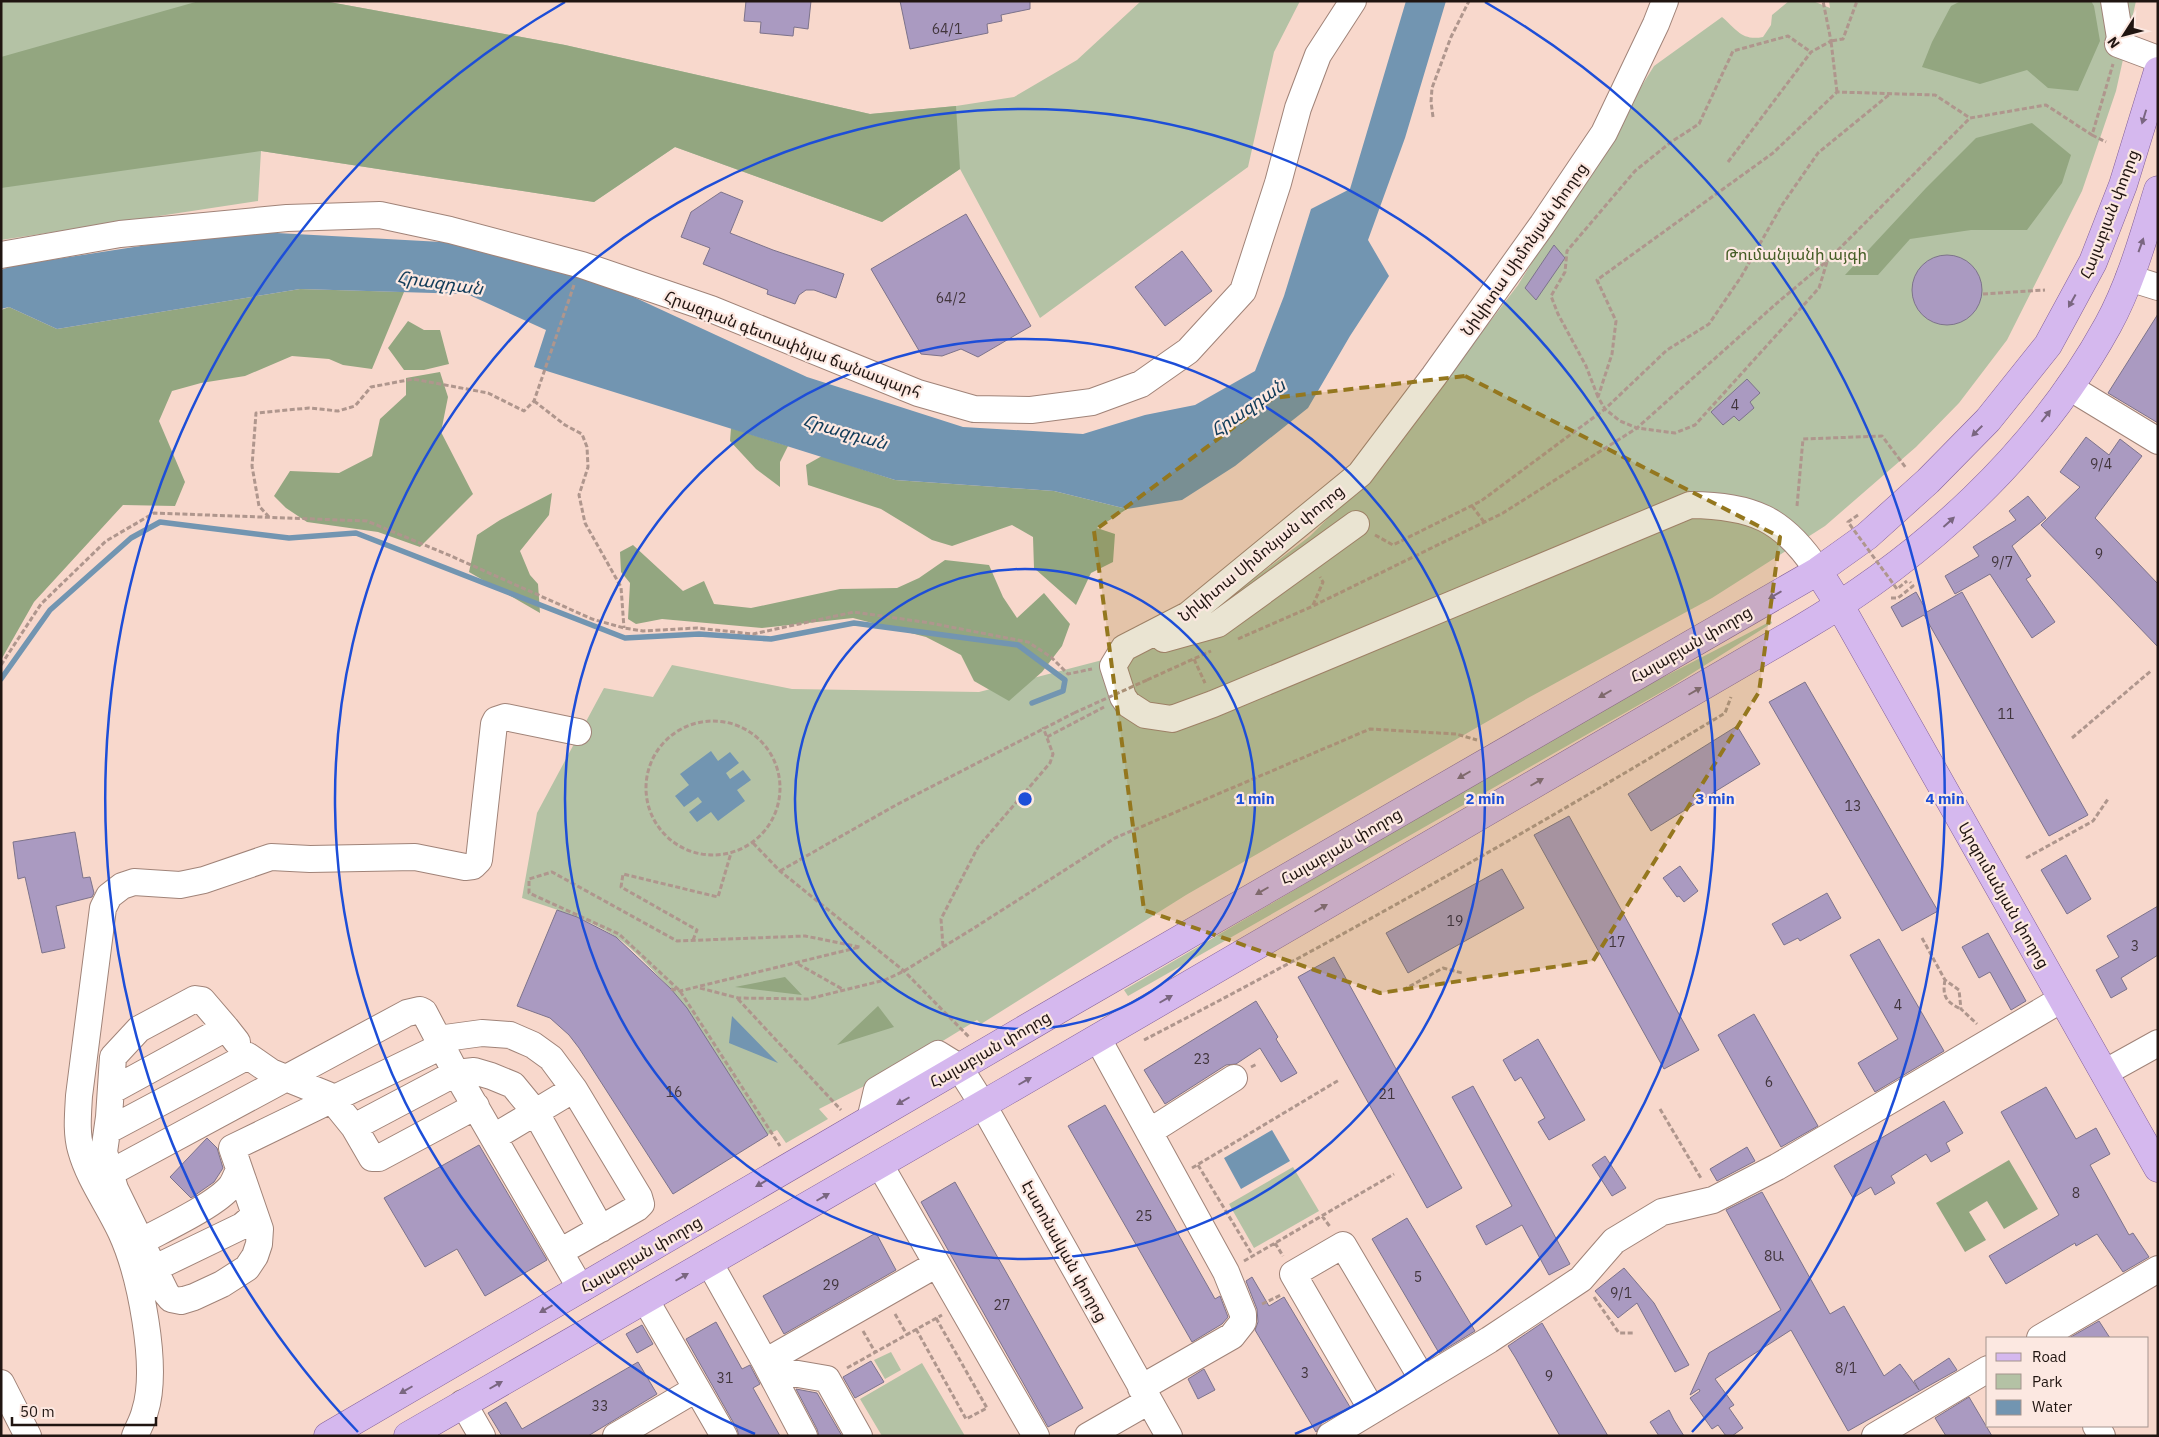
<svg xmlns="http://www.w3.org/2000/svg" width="2159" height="1437" viewBox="0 0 2159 1437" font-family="'IBM Plex Sans','Noto Sans Armenian',sans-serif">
  <rect width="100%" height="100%" fill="#f8d8cc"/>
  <path fill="#b4c2a5" d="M1 1H324L565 45 870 114 956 106 1014 97 1077 60 1141 1H1300L1274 52 1248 167 1040 318 960 169 882 222 675 147 594 202 261 151 258 201 1 240Z
    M1789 1H1813L1830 8 1829 1H2136L2116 91 2082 191 2007 340 1959 403 1916 447 1825 526 1712 598 1528 698 1186 895 981 1024 977 1020 892 1072 819 1109 828 1119 786 1143 777 1130 767 1135 671 989C655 973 633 948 615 936 586 918 554 909 522 898L537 813 604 688 653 697 672 665 792 689 979 692 1164 644 1205 616 1310 536 1375 472 1518 285 1654 66 1722 17C1737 30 1742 41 1763 37L1771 25 1772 15Z
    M1771 621 1772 623 1672 686 1128 996 1124 990C1280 900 1433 806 1590 717 1650 683 1711 653 1771 621Z
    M1293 1167 1319 1211 1254 1248 1229 1204Z
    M891 1352 901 1370 885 1379 874 1360Z
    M922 1363 965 1436H882L860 1399Z"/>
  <path fill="#93a680" d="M199 1H324L565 45 870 114 956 106 960 169 882 222 675 147 594 202 261 151 1 188V57Z
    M1961 1H2091L2094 6 2100 41 2078 91 2048 88 2027 70 1980 84 1922 67 1932 42 1951 6Z
    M2032 123 2071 155 2062 183 2027 230H1971L1910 239 1878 275H1845L1926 188 1976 138Z
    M300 289 404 292 372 369 343 365 329 359 292 356 245 376 201 383 172 391 159 421 185 482 175 506 123 505 34 602 1 660V310L9 307 57 329Z
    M408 321 424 330H440L449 364 424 370H404L388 348Z
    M440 372 448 397 441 432 473 494 420 547 378 532 307 522 286 508 274 496 290 471 339 473 372 456 380 419 406 395V378Z
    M731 428 788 446 780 462V487L756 469 730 441Z
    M822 456 895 480 1054 491 1127 509 1097 528 1115 534 1113 562 1091 573 1076 605 1034 568 1033 537 1012 525 952 546 932 540 881 509 808 485 806 465Z
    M552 493 549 515 520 551 530 575 538 584 540 613 469 572 477 535 500 520Z
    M633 545 683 591 704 581 714 604 751 608 840 589 897 588 919 578 945 560 989 565 1003 597 1017 618 1044 593 1070 624 1062 646 1042 672 1009 701 974 681 961 655 926 637 853 618 762 628 662 619 636 624 628 619 630 583 621 572 620 552Z
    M785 977 802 995 735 987Z
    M878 1006 894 1027 837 1045Z
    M2009 1160 2038 1209 2004 1229 1987 1201 1969 1212 1986 1240 1965 1252 1936 1203Z"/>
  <path fill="#7295b1" d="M1406 1H1446L1405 138 1368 240 1389 276 1350 336 1308 408 1235 466 1182 500 1127 509 1054 491 895 480 534 367 546 330 467 294 300 289 57 329 9 307 1 309V270L11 266 238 231 460 243 597 280 807 377 963 427 1083 434 1145 415 1195 405 1255 371 1284 296 1311 209 1350 189Z
    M711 751 718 761 730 752 739 763 726 773 730 779 743 770 751 780 737 790 745 801 718 821 711 812 697 822 689 812 702 802 698 797 684 807 675 796 689 785 680 774Z
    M732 1016 778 1063 729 1043Z
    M1272 1130 1290 1161 1241 1189 1224 1158Z"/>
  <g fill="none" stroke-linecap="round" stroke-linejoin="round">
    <path stroke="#7295b1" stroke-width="5.5" d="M1 679 50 610 131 538 160 522 289 538 356 533 625 638 699 634 771 639 854 623 1018 645 1065 680 1063 691 1032 703"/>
  </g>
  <path fill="#aa9ac1" stroke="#7d738b" d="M746 1H811L808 29 794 27 793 36 760 33 761 22 744 21Z
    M900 1H1030V9L1001 15 1002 21 987 24 988 33 910 49Z
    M721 192 743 201 730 233 773 250 844 274 836 298 814 290H806L799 295 795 304 767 294 768 290 703 264 710 248 681 237 691 212Z
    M966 214 1031 326 978 357 961 349 942 356 921 354 871 269Z
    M1554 245 1565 258 1536 300 1525 288Z
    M1182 251 1212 291 1165 326 1135 287Z
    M1912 290a35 35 0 1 1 70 0a35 35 0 1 1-70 0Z
    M2158 314V423L2108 393Z
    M1747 379 1760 393 1750 402 1754 408 1739 421 1734 416 1723 425 1711 412Z
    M2086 437 2109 455 2120 439 2142 456 2095 518 2158 584V647L2041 525 2080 487 2060 472Z
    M2028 496 2046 518 2012 546 2031 576 2026 579 2055 622 2032 638 1990 574 1955 594 1945 576 1979 556 1973 547 2016 520 2009 511Z
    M1916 592 1927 612 1962 592 2088 815 2049 836 1924 615 1902 627 1891 607Z
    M1805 682 1938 911 1902 931 1769 702Z
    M1737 726 1760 764 1651 831 1628 794Z
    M1569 816 1699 1050 1664 1069 1534 835Z
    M75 832 83 878 90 877 94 893 92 897 56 906 65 948 42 953 25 877 18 879 13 842Z
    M2066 855 2091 899 2067 914 2041 870Z
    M1680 866 1698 891 1684 902 1679 896 1677 897 1663 878Z
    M1502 869 1524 908 1408 973 1386 933Z
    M1827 893 1841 918 1800 941 1798 938 1784 945 1772 924Z
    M2158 906V955L2121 978 2127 989 2111 998 2096 970 2119 957 2107 936Z
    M557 910 577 917 616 937 671 989 687 1008 768 1135 673 1194 579 1048 569 1035 550 1018 517 1006Z
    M1988 933 2026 1001 2011 1010 1990 972 1979 978 1962 947Z
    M1879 939 1944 1051 1875 1092 1858 1063 1898 1039 1850 955Z
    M1334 957 1462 1188 1427 1208 1298 977Z
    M1256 1001 1278 1037 1276 1039 1297 1073 1281 1082 1260 1048 1236 1064 1226 1065 1165 1104 1144 1070Z
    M1754 1014 1818 1126 1781 1147 1718 1035Z
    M1538 1039 1585 1120 1549 1140 1538 1122 1545 1118 1521 1077 1515 1081 1503 1060Z
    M1473 1086 1570 1264 1549 1275 1522 1225 1486 1245 1476 1226 1512 1206 1452 1097Z
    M2046 1087 2076 1139 2096 1128 2110 1154 2090 1165 2129 1235 2133 1233 2149 1257 2123 1272 2097 1234 2076 1246 2075 1243 2006 1284 1989 1256 2059 1215 2001 1112Z
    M1944 1101 1963 1133 1946 1143 1950 1151 1931 1162 1926 1154 1891 1176 1895 1183 1875 1195 1871 1187 1853 1198 1834 1166Z
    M1105 1105 1215 1299 1220 1296 1228 1317 1222 1324 1192 1342 1068 1126Z
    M207 1138 217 1148 223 1168 214 1182 191 1198 170 1177Z
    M479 1145 547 1260 485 1296 457 1249 425 1267 384 1198Z
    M1747 1147 1755 1161 1717 1181 1710 1169Z
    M1605 1156 1626 1188 1612 1196 1592 1165Z
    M955 1182 1083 1408 1048 1427 921 1202Z
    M1762 1192 1830 1314 1844 1306 1884 1376 1900 1364 1919 1390 1914 1381 1949 1358 1957 1370 1848 1431 1791 1330 1715 1379 1734 1405 1729 1408 1743 1428 1732 1436H1726L1718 1425 1712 1429 1690 1398 1700 1391 1699 1389 1690 1395 1709 1353 1781 1310 1726 1210Z
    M1407 1218 1475 1331 1439 1353 1372 1239Z
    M876 1233 896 1270 784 1334 763 1296Z
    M1624 1268 1654 1303 1689 1365 1675 1372 1637 1303 1618 1318 1595 1291Z
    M1252 1277 1269 1306 1284 1297 1350 1407 1322 1423 1316 1432 1255 1330 1258 1322 1257 1309 1246 1281Z
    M2099 1321 2110 1338H2069Z
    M716 1322 742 1369 750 1365 752 1369 760 1384 753 1388 780 1436H739L737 1429 686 1339Z
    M1542 1323 1608 1436H1560L1515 1357 1508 1346Z
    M642 1325 653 1344 637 1353 626 1334Z
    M871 1361 884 1382 855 1398 843 1377Z
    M638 1362 657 1394 588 1436H502L488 1413 506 1402 522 1429Z
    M1204 1369 1215 1390 1198 1399 1188 1379Z
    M796 1389 817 1393 842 1436H819L817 1429Z
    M1969 1397 1992 1436H1946L1935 1418Z
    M1669 1410 1674 1420 1684 1436H1659L1650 1422Z"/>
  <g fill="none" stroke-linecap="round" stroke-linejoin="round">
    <defs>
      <path id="minor" d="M1665 1 1656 24 1604 133 1542 225 1434 376 1360 474 1188 615 1124 648 1113 666 1123 697 1128 704 1145 715 1172 719 1213 704 1690 505C1753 506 1783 518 1818 571
        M2114 1 2120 38 2118 44 2158 59
        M1 255 120 234 287 218 380 215 450 230 582 265 711 309 918 393 974 409 1031 410 1092 402 1141 384 1188 351 1243 291 1278 183 1298 108 1318 55 1353 1
        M2129 278 2158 287
        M2069 387 2158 441
        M1164 639 1218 624 1356 524
        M226 1028 202 1000 195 999 139 1029 113 1057 109 1117 104 1152 115 1189 166 1293 171 1299 181 1301 194 1297 222 1284 247 1268 255 1256 259 1244 260 1229 232 1148 442 1046
        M438 1039 482 1033 510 1035 533 1045 551 1058 574 1089 639 1197 641 1204 637 1208 572 1245
        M1098 1039 1226 1272 1243 1314V1322L1232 1336 1141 1388
        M2104 1073 2158 1043
        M111 1091 226 1028 237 1042
        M870 1120 877 1090 938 1054 959 1067 983 1105 1169 1436
        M354 1127 456 1073 474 1071 491 1076 513 1085 536 1113 601 1229
        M107 1131 248 1056 271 1072 328 1095 354 1127 372 1158H379L476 1106
        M1149 1132 1234 1078
        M494 1137 574 1089
        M880 1165 1036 1436
        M110 1173 407 1013 420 1010 424 1012 456 1073 581 1289
        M142 1241C164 1229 216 1205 231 1186 234 1182 236 1176 238 1172
        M709 1262 765 1362 804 1436
        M155 1268 242 1226 249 1220 254 1213
        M645 1299 724 1436
        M2040 1338 2158 1269
        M765 1362 937 1264
        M769 1369 827 1379 859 1436
        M1 1383 28 1436
        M463 1403 482 1436
        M1372 1410 1293 1274 1343 1245 1423 1380
        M2096 1426 2102 1436
        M135 1436C138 1428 143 1420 145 1411 159 1367 140 1273 121 1232 108 1204 89 1179 81 1150 76 1133 78 1114 79 1096L103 908 109 896 122 886 134 882 180 885 204 880 271 857 310 859 415 857 465 867 473 866 479 860 494 724 496 720 505 717 578 732
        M616 1436 696 1389
        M1088 1436 1149 1401
        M1330 1436 1489 1340 1581 1279 1614 1241 1662 1212 1713 1200 1777 1167 2062 999
        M1875 1436 1988 1369"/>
      <path id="major" d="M1818 571 1840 606 2158 1168
        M328 1436 1068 1004 1818 571 1867 536 1928 481 1988 420 2048 345 2093 262 2123 185 2158 71
        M408 1436 1003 1093 1799 630C1925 556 2037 454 2108 325 2131 283 2144 235 2158 190"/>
    </defs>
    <use href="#minor" stroke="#a08378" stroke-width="28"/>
    <use href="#major" stroke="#836099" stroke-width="29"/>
    <path stroke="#af968d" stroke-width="3" stroke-dasharray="5 2.5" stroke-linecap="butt" d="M1837 92 1831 41 1843 39 1857 1
      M1433 117 1431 102 1432 88 1451 37 1469 1
      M2092 135 2106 142
      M1728 162 1811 52 1831 41 1823 1
      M1827 262 1819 288 1695 425 1675 433 1637 428 1620 421 1605 409 1598 397 1612 354 1616 321 1597 280 1773 153 1837 92 1935 95 1970 118
      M1983 294 2045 290
      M1598 397 1586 366 1558 314 1551 296 1565 272 1567 251 1635 171 1671 142 1699 124 1733 51 1788 36 1811 52
      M534 401 565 425 582 434 587 447 588 467 579 495 585 523 621 587 624 628
      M1472 506 1484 522
      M1797 506 1803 439 1882 436 1906 468
      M269 517 259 506 252 466 256 413 309 408 338 411 355 406 371 387 413 379 488 393 524 411 534 401 574 285
      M1375 535 1393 545 1481 501 1605 409 1667 350 1709 324 1741 277 1782 205 1818 153 1890 94
      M1891 598H1898L1913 586 1910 582
      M1313 605 1323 582 1320 577
      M1238 639 1313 606 1503 513 1637 428 1777 303 1827 261 1970 118 2046 105 2092 135 2113 64
      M1194 659 1205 683
      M1 665 41 604 106 541 154 513 367 521 451 556 592 619 624 628 643 631 697 628 753 634 854 612 930 623 1028 642 1051 657 1068 674 1092 669
      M1147 680 1211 651
      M646 788a67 67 0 1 1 134 0a67 67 0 1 1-134 0Z
      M1047 737 1104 707
      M2072 738 2152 670
      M753 843 780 871 904 971 969 1037
      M2026 858 2093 821 2108 799
      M780 871 896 805 1074 713
      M1922 938 1945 980 1959 990 1961 1009 1977 1024
      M693 940 697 930 621 887 623 874 718 897 731 853
      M943 946 941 919 978 847 1050 763 1053 754 1043 727
      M798 964 844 990
      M1945 980C1942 996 1946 1002 1961 1009
      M700 988 738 998 808 999 885 980 904 971 974 928 1115 838 1370 729 1456 734 1477 740
      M671 989 680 991 860 947 805 936 677 941 552 872 529 879V893L619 934 680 991 780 1146
      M1403 990 1443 968 1462 973
      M738 999 841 1110
      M1144 1040C1341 938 1535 828 1725 713L1731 697
      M1251 1067 1257 1064
      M1660 1109 1702 1180
      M1198 1165 1253 1256
      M1192 1168 1339 1080
      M1322 1216 1331 1228
      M1275 1243 1283 1256
      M1244 1261 1394 1174
      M1594 1297 1619 1333H1634
      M1262 1304 1281 1295
      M895 1314 907 1335
      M916 1329 966 1419 987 1408 936 1318
      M863 1331 875 1352
      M847 1368 942 1315"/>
    <use href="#minor" stroke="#fff" stroke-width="26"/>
    <use href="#major" stroke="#d5b8ee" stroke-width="28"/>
    <path stroke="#af968d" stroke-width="3" stroke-dasharray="5 2.5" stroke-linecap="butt" d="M1858 515 1848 522 1897 589 1907 581
      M1074 713 1147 680"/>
  </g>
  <defs><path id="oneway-solid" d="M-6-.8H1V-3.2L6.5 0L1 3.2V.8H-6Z" transform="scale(1.25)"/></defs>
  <g fill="#7a6680">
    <use href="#oneway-solid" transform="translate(2144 117) rotate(107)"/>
    <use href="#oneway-solid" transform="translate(2141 245) rotate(-70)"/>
    <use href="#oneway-solid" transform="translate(2072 301) rotate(119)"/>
    <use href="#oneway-solid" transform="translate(2046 416) rotate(-52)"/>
    <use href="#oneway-solid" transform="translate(1977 431) rotate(135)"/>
    <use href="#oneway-solid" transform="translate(1949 522) rotate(-42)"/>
    <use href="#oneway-solid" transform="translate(1775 595) rotate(150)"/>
    <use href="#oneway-solid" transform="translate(1695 691) rotate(-30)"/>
    <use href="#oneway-solid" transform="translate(1605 694) rotate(150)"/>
    <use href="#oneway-solid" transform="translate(1464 775) rotate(150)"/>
    <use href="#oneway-solid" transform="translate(1537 782) rotate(-30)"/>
    <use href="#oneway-solid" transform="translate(1262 891) rotate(150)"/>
    <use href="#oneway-solid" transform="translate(1321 908) rotate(-30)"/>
    <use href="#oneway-solid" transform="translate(1166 999) rotate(-30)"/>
    <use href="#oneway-solid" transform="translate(1025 1081) rotate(-30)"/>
    <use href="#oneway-solid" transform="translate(903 1101) rotate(150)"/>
    <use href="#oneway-solid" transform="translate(762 1183) rotate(150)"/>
    <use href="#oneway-solid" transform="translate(823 1197) rotate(-30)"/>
    <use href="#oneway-solid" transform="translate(682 1277) rotate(-30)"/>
    <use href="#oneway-solid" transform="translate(546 1309) rotate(150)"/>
    <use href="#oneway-solid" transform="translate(496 1385) rotate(-30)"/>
    <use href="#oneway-solid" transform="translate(406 1390) rotate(150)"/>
  </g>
  <path fill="#94771e" fill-opacity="0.2" stroke="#94771e" stroke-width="4" stroke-dasharray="10 6" stroke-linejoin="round" d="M1465 376 1780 537 1759 692 1593 961 1380 993 1144 910 1094 531 1273 398Z"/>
  <g fill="none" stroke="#1d4ed8" stroke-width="2.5">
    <circle cx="1025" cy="799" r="230"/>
    <circle cx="1025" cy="799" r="460"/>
    <path d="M755 1434A690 690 0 1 1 1295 1434"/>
    <path d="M358 1432A920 920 0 0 1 565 2M1485 2A920 920 0 0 1 1692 1432"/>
  </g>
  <g text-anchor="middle" stroke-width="4.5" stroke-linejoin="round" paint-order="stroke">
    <g font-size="14" fill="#42363d">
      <text x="947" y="34">64/1</text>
      <text x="951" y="303">64/2</text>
      <text x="1735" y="410">4</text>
      <text x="2101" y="469">9/4</text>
      <text x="2099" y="559">9</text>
      <text x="2002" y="567">9/7</text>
      <text x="2006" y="719">11</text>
      <text x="1853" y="811">13</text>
      <text x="1455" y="926">19</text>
      <text x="1617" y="947">17</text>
      <text x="2135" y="951">3</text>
      <text x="1898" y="1010">4</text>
      <text x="1202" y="1064">23</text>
      <text x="1769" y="1087">6</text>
      <text x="674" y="1097">16</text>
      <text x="1387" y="1099">21</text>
      <text x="2076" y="1198">8</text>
      <text x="1144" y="1221">25</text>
      <text x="1774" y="1261">8Ա</text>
      <text x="1418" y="1282">5</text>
      <text x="831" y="1290">29</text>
      <text x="1621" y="1298">9/1</text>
      <text x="1002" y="1310">27</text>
      <text x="1846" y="1373">8/1</text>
      <text x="1305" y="1378">3</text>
      <text x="1549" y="1381">9</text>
      <text x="725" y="1383">31</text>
      <text x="600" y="1411">33</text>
    </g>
    <g font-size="16" fill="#201511" stroke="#fce8e1">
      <text transform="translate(2109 214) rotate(-69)" y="6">Հալաբյան փողոց</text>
      <text transform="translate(1524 249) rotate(-55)" y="6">Նիկիտա Սիմոնյան փողոց</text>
      <text transform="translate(793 344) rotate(21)" y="6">Հրազդան գետափնյա ճանապարհ</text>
      <text transform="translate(1261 553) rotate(-39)" y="6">Նիկիտա Սիմոնյան փողոց</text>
      <text transform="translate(1691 644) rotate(-30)" y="6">Հալաբյան փողոց</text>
      <text transform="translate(1341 846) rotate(-30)" y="6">Հալաբյան փողոց</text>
      <text transform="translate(2004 895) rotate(60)" y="6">Արզումանյան փողոց</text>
      <text transform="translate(990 1049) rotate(-30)" y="6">Հալաբյան փողոց</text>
      <text transform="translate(1065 1251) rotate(61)" y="6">Էստոնական փողոց</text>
      <text transform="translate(641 1254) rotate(-30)" y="6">Հալաբյան փողոց</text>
    </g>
    <g font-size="16" fill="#445d25" stroke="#fce8e1">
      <text x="1796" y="260">Թումանյանի այգի</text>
    </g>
    <g font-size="18" font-style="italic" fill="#103b59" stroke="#fce8e1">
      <text transform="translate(440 283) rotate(8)" y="6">Հրազդան</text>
      <text transform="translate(1248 408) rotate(-35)" y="6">Հրազդան</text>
      <text transform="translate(845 432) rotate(16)" y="6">Հրազդան</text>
    </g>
  </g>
  <circle cx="1025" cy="799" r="8" fill="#1d4ed8" stroke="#fce8e1" stroke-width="2.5"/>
  <g font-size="15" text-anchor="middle" font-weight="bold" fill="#1d4ed8" stroke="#fce8e1" stroke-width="4.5" stroke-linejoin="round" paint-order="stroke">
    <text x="1255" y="804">1 min</text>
    <text x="1485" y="804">2 min</text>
    <text x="1715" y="804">3 min</text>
    <text x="1945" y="804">4 min</text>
  </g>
  <rect width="2159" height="1437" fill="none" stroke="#201511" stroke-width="5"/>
  <rect x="1986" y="1337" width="162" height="90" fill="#fce8e1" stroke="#a4948e"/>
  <rect x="1996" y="1353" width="25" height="8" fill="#d5b8ee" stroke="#a4948e"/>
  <text x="2032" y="1362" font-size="15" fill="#201511">Road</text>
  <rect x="1996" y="1374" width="25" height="15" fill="#b4c2a5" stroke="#a4948e"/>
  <text x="2032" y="1387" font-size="15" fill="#201511">Park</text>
  <rect x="1996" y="1400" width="25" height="15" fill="#7295b1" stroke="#a4948e"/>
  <text x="2032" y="1412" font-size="15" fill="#201511">Water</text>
  <g transform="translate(2124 35) rotate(234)" stroke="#fce8e1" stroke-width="4" paint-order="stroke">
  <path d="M0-4L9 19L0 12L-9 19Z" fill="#201511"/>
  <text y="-8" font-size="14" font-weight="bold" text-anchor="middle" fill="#201511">N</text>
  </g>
  <path d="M12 1417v8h144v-8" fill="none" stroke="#201511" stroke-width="2.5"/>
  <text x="20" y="1417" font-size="15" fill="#201511" stroke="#fce8e1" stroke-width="4" paint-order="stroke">50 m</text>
</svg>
